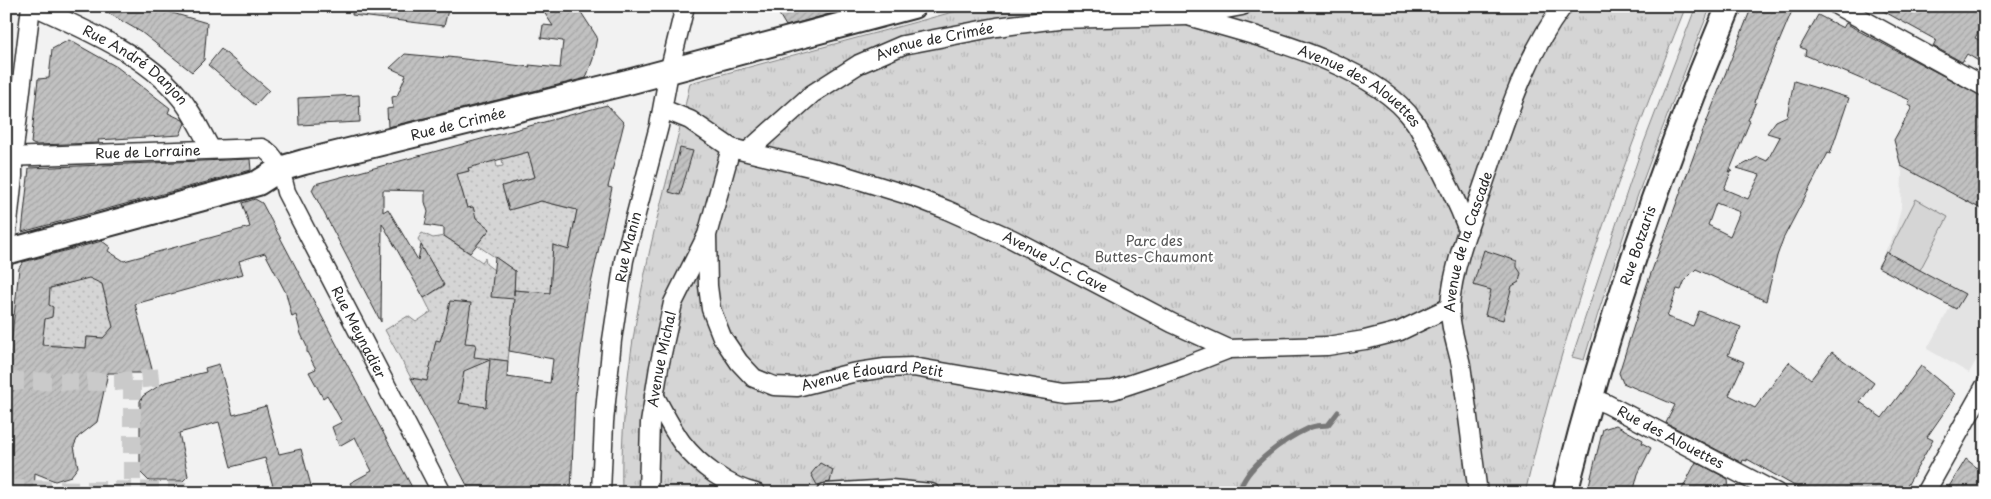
<svg xmlns="http://www.w3.org/2000/svg" width="1991" height="499" viewBox="0 0 1991 499" font-family="'Playpen Sans',sans-serif">
  <defs>
    <pattern id="park-tufts" width="24" height="20" patternUnits="userSpaceOnUse" patternTransform="scale(1.25)"><rect width="24" height="20" fill="#d5d5d5"/><path d="M3 7l-1-3M5 7V3M7 7l1-3M15 17l-1-3M17 17v-4M19 17l1-3" fill="none" stroke="#b7b7b7"/></pattern>
    <pattern id="garden-dots" width="8" height="8" patternUnits="userSpaceOnUse" patternTransform="scale(1.25)"><rect width="8" height="8" fill="#d5d5d5"/><path d="M2 2h.1M6 6h.1" fill="none" stroke="#b7b7b7" stroke-width="1.8" stroke-linecap="round"/></pattern>
    <pattern id="building-hatch" width="6" height="6" patternUnits="userSpaceOnUse" patternTransform="scale(1.25)"><rect width="6" height="6" fill="#c1c1c1"/><path d="M-1 1l2-2M0 6l6-6M5 7l2-2" fill="none" stroke="#a6a6a6"/></pattern>
  </defs>
  <rect width="100%" height="100%" fill="#f2f2f2"/>
  <filter id="ink" filterUnits="userSpaceOnUse"><feTurbulence type="fractalNoise" baseFrequency=".02" numOctaves="2"/><feDisplacementMap in="SourceGraphic" scale="10" xChannelSelector="R" yChannelSelector="G"/><feConvolveMatrix kernelMatrix="1 2 1 2 8 2 1 2 1" color-interpolation-filters="sRGB"/></filter>
  <g filter="url(#ink)">
    <path fill="#e3e3e3" d="M1938 73 1985 98V345L1969 373 1927 349 1951 306 1877 267 1895 232 1901 208 1902 172 1894 140Z"/>
    <path fill="#d5d5d5" stroke="#808080" d="M1696 6H1711C1663 122 1619 240 1584 360L1572 357 1640 153Z
      M1916 199 1948 217 1920 270 1888 253Z"/>
    <path fill="url(#park-tufts)" stroke="#808080" d="M975 6H1686C1623 162 1564 326 1525 493H622C620 410 633 326 651 245 663 191 679 137 690 83Z"/>
    <path fill="url(#garden-dots)" stroke="#808080" d="M528 152 535 177 502 186 509 210 541 201 577 210 568 254 555 251 556 246 553 245 550 293 514 290 515 271 477 245 490 229 476 218 473 207 467 208 457 174 469 171 468 166 495 158 497 167 503 166 502 159Z
      M422 233 433 238 444 236 482 262 485 258 486 264 498 273 514 299 508 361 494 359 506 393 487 390 485 418 463 424 466 404 450 401 461 389 462 386 411 378 385 330 408 316 416 322 431 312 424 298 444 286 418 239Z
      M89 277 102 284 109 313H114V325L109 331 111 333 106 338 87 337 86 348H60V345H50L43 348 38 342 41 328 44 327 45 319 52 316 46 304 48 289Z"/>
    <g fill="none" stroke-linecap="round" stroke-linejoin="round">
      <path stroke="#787878" stroke-width="5" d="M1239 493C1245 466 1285 439 1309 428 1315 425 1322 426 1328 425L1338 412"/>
    </g>
    <path fill="url(#building-hatch)" stroke="#2b2b2b" fill-rule="evenodd" d="M96 6H148L207 23 204 60 192 72 141 32Z
      M353 6H449L444 26 352 15Z
      M540 6H577L597 37 593 59 586 78 388 127 387 109 393 108 392 97 397 96 406 75 390 68 405 54 448 58V57L530 67 529 65 560 68 563 41 541 38 543 25 553 26Z
      M774 6H844V10L786 26Z
      M1752 6H1794L1758 92 1755 102H1756L1748 120 1750 121 1729 172 1732 170 1724 189 1748 199 1760 175 1737 168 1758 157 1767 161 1780 137 1767 133 1776 121 1787 116 1794 81 1849 98 1830 154 1828 153 1783 239 1777 256 1766 301 1696 269 1685 280 1681 290 1677 289 1667 317 1693 326 1699 311 1741 327 1728 355 1744 362 1729 395 1755 408 1789 362 1811 379 1832 352 1874 383 1860 402 1882 418 1921 366 1955 394 1951 400 1952 401 1927 437 1933 440 1903 493H1807L1747 459V461L1743 460 1742 463 1666 423 1675 405 1623 383 1619 373 1646 287 1702 133ZM1716 203 1740 212 1730 236 1708 225Z
      M1874 6H1985V20L1975 38 1985 43V65L1967 54 1962 62 1933 46 1936 40Z
      M1818 15 1843 28 1846 23 1859 31 1985 98V211L1901 166 1894 140 1912 107 1908 105 1910 100 1805 55 1806 50 1800 47Z
      M69 40 117 67 170 108 168 113 183 120 185 123 180 135 98 140 99 143 35 145 31 143 38 79 49 78 52 49Z
      M221 49 269 90 255 105 208 65Z
      M359 95 360 122 299 125 298 98Z
      M607 105 624 123 608 187 612 188 587 302 575 396 571 493H471L411 378 427 381 436 340 440 341 444 329 450 301 471 303 465 343 476 344 474 357 508 361 507 377 550 383 553 359 509 351 514 299 491 297 495 257 515 271 514 295V290L550 293 553 245 569 250 577 210 541 201 509 210 502 186 535 177 528 152 468 168 469 171 457 174 467 208 473 207 476 218 490 229 470 253 444 236V228L425 225 428 212 425 202V191L383 190V212L388 209 418 260 421 245 444 285 424 298 382 223 381 322 312 190 315 184ZM490 360 486 407 459 403 464 371Z
      M680 148 693 151 680 195 669 192Z
      M250 159 251 170 22 232 29 168Z
      M255 199 262 203 415 493H355L350 483 372 471 355 437 339 446 332 427 342 422 327 395 323 398 309 372 316 369 307 352V347L301 334 296 315 292 317 286 293 265 253 239 261 243 274 135 304 153 373H108L97 422 78 437 74 446 78 467 71 476 55 481 35 473 34 493H13V486L6 480V449L9 446V430L6 427 7 395 13 391 12 372 6 366 10 351 8 349 12 336 19 268 23 262 102 241 110 247 108 251 124 261 250 227 242 203ZM89 278 102 284 113 327 103 338 87 337 86 348 42 345 45 319 52 317 53 307 49 305 50 288Z
      M1484 250 1517 261V267L1521 273 1519 282 1512 286 1503 320 1485 315 1491 290 1473 285Z
      M1886 252 1965 294 1956 309 1878 267Z
      M219 364 233 415 266 406 279 454 301 449 313 493H275L265 458 231 467 219 422 179 433 188 476 183 481H149L140 472V401L143 396 165 382 206 372 205 368Z
      M1616 425 1643 440 1642 443 1651 448 1638 474 1633 493H1587L1603 429Z
      M1966 459 1985 474V493H1945Z
      M1696 462 1728 479 1729 493H1680Z
      M820 463 833 470 830 482 817 485 811 474Z"/>
    <g fill="none" stroke-linecap="round" stroke-linejoin="round">
      <path stroke="#cacaca" stroke-width="18" stroke-dasharray="18 9" stroke-linecap="butt" d="M6 381 115 382 164 377
        M132 381V491
        M6 489 189 491"/>
      <defs>
        <g id="street">
          <path id="s1" d="M34 6C81 28 144 54 177 94 192 110 200 130 211 149"/>
          <path d="M1838 6 1985 87"/>
          <path id="s2" d="M1191 17C1258 37 1371 62 1414 121 1420 129 1424 139 1429 148 1444 175 1457 201 1468 230"/>
          <path id="s3" d="M663 109 690 120 731 148 843 175 914 197 947 210 1012 239 1172 323 1229 349 1327 346 1365 340 1400 331 1450 307"/>
          <path id="s4" d="M731 148 707 235 708 286 711 309 722 337 739 362 754 378 774 386 797 387 852 373 885 368 913 367 1064 393 1113 390 1180 368 1229 349"/>
          <path id="s5" d="M748 151 812 94 859 64 903 45 997 27 1057 19 1188 16 1242 6"/>
          <path id="s6" d="M6 157 262 148C278 155 282 176 286 192L442 493"/>
          <path d="M6 242 13 176V157L31 6"/>
          <path d="M654 395C663 411 671 428 682 443 699 465 728 487 756 493"/>
          <path id="s7" d="M1589 397 1607 404 1777 493"/>
          <path id="s8" d="M601 493 604 422 612 340 624 260 659 126 669 72 685 6"/>
          <path id="s9" d="M648 493 650 423 659 367 673 303 706 237"/>
          <path d="M826 493 891 489 931 493"/>
          <path id="s10" d="M1478 493C1472 450 1467 407 1461 365 1457 346 1449 325 1450 305 1453 266 1469 226 1482 189 1504 126 1523 59 1563 6"/>
          <path d="M1925 493 1985 386"/>
        </g>
        <g id="secondary">
          <path id="s11" d="M6 252 258 183 280 169 304 162 628 82 913 6"/>
          <path id="s12" d="M1565 493C1607 326 1662 164 1729 6"/>
        </g>
      </defs>
      <use href="#street" stroke="#2b2b2b" stroke-width="21"/>
      <use href="#secondary" stroke="#2b2b2b" stroke-width="28"/>
      <use href="#street" stroke="#fff" stroke-width="18"/>
      <use href="#secondary" stroke="#fff" stroke-width="24"/>
    </g>
  </g>
  <g text-anchor="middle" stroke-width="4.5" stroke-linejoin="round" paint-order="stroke">
    <g font-size="14" fill="#2b2b2b" stroke="#fff">
      <text dy="5" stroke="none"><textPath href="#s5" startOffset="221">Avenue de Crimée</textPath></text>
      <text dy="5" stroke="none"><textPath href="#s1" startOffset="118">Rue André Danjon</textPath></text>
      <text dy="5" stroke="none"><textPath href="#s2" startOffset="184">Avenue des Alouettes</textPath></text>
      <text dy="5" stroke="none"><textPath href="#s11" startOffset="471">Rue de Crimée</textPath></text>
      <text dy="5" stroke="none"><textPath href="#s6" startOffset="142">Rue de Lorraine</textPath></text>
      <text dy="5" stroke="none"><textPath href="#s10" startOffset="256">Avenue de la Cascade</textPath></text>
      <text dy="5" stroke="none"><textPath href="#s12" startOffset="258">Rue Botzaris</textPath></text>
      <text dy="5" stroke="none"><textPath href="#s8" startOffset="248">Rue Manin</textPath></text>
      <text dy="5" stroke="none"><textPath href="#s3" startOffset="424">Avenue J.C. Cave</textPath></text>
      <text dy="5" stroke="none"><textPath href="#s6" startOffset="466">Rue Meynadier</textPath></text>
      <text dy="5" stroke="none"><textPath href="#s9" startOffset="135">Avenue Michal</textPath></text>
      <text dy="5" stroke="none"><textPath href="#s4" startOffset="368">Avenue Édouard Petit</textPath></text>
      <text dy="5" stroke="none"><textPath href="#s7" startOffset="91">Rue des Alouettes</textPath></text>
    </g>
    <g font-size="14" fill="#565656" stroke="#fff">
      <text x="1154" y="246">Parc des<tspan x="1154" dy="16">Buttes-Chaumont</tspan></text>
    </g>
  </g>
  <rect width="1991" height="499" fill="none" stroke="#fff" stroke-width="25"/>
  <rect x="12" y="12" width="1966" height="474" fill="none" stroke="#2b2b2b" stroke-width="2" filter="url(#ink)"/>
</svg>
